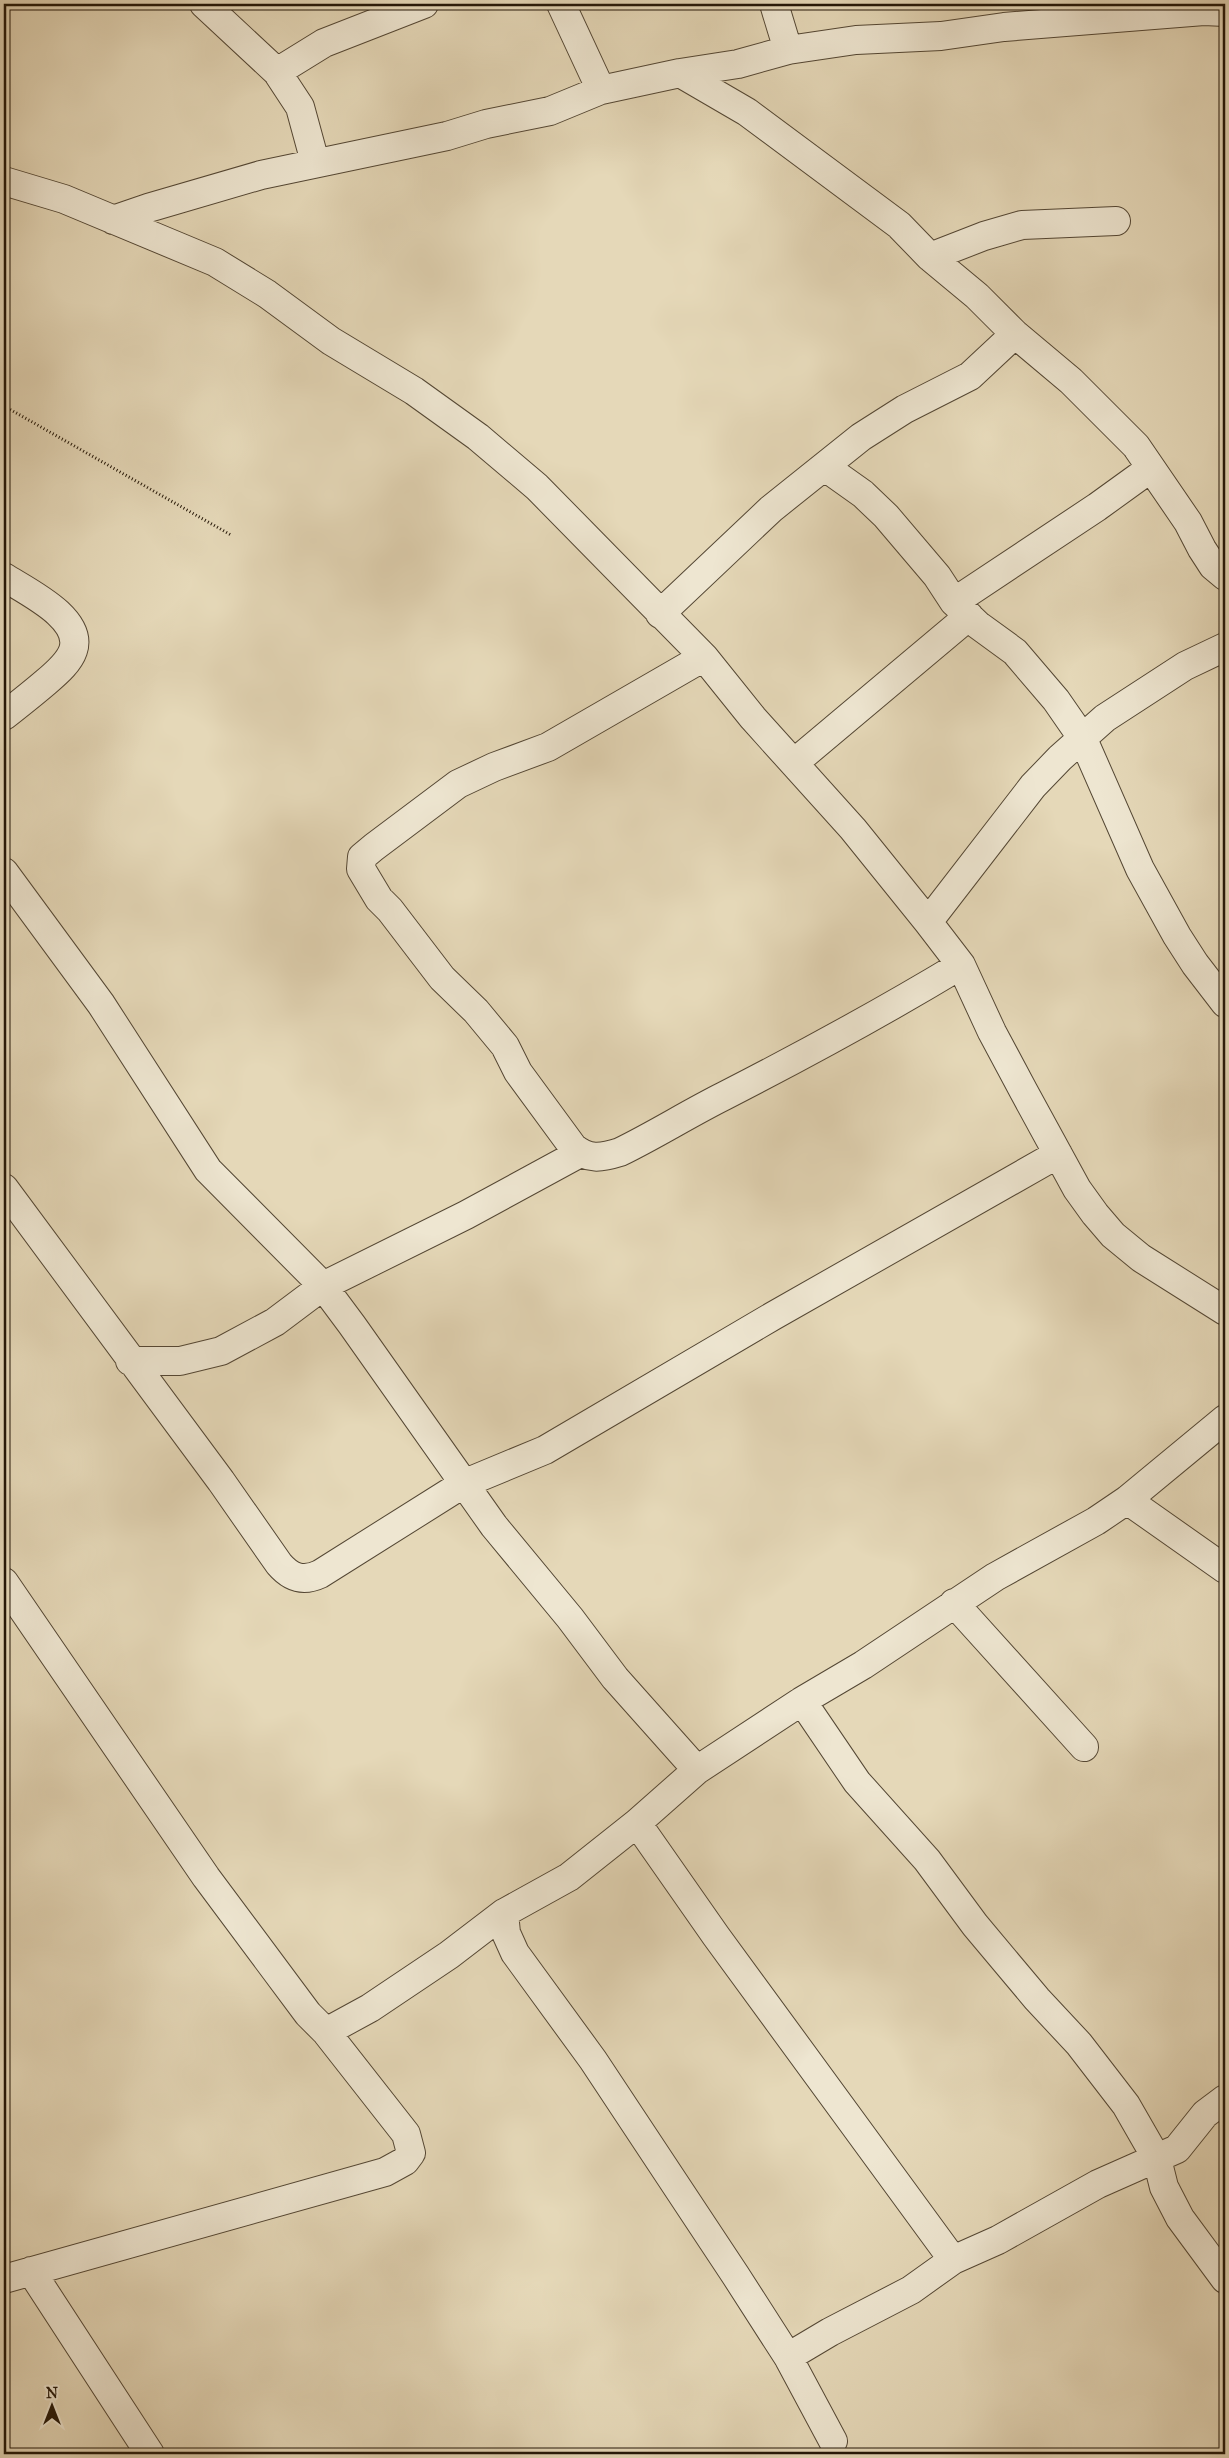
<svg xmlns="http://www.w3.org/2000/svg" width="1229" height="2458" viewBox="0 0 1229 2458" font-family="'IM FELL Great Primer',serif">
  <rect width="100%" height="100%" fill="#e5d8b8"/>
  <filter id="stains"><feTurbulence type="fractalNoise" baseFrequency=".004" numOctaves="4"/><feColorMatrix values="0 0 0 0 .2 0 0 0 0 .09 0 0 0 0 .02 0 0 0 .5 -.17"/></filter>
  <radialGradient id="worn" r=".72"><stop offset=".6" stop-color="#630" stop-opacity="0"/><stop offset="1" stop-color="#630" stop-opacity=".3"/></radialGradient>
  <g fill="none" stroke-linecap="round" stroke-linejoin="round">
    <defs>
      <path id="minor" d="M204 4 277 72 300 107 315 162
        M561 4 601 90
        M774 4 788 50
        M277 72 324 43 424 4
        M680 73 738 64 788 50 856 40 941 36 1004 27 1204 11 1225 12
        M4 181 64 199 215 262 267 294 331 341 414 391 478 437 537 487 704 657 753 718 853 829 928 922 961 965 992 1032 1023 1090 1077 1189 1095 1214 1113 1235 1141 1258 1225 1311
        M113 220 148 208 261 175 447 136 486 124 550 111 601 90 680 73 747 112 899 225 930 257 977 296 1015 334 1071 381 1136 446 1188 522 1202 549 1213 566 1225 576
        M930 257 984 236 1022 225 1116 221
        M825 467 863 494 886 516 937 576 954 602 978 625 1015 652 1056 700 1083 739 1140 869 1177 936 1195 964 1225 1003
        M4 577C22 588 43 599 58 613 89 642 71 661 46 682 32 694 18 705 4 716
        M954 602 1097 507 1151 468
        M660 614 771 509 861 437 905 409 970 376 1015 334
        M704 657 548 747 494 767 458 784 374 847 362 857 361 869 379 899 390 910 442 978 476 1011 505 1046 518 1072 573 1147C588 1160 601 1158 620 1152 655 1135 688 1114 724 1096 804 1055 883 1012 961 965
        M794 763 969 616
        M4 872 101 1004 208 1170 323 1286 352 1325 494 1526 570 1618 615 1678 697 1770
        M928 922 1033 786 1060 758 1105 718 1185 666 1225 647
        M4 1188 221 1481 279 1564C291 1578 303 1582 320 1574L463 1484 545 1450 773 1316 1058 1154
        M130 1361H180L221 1351 275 1322 323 1286 466 1215 580 1153
        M1127 1500 1225 1569
        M4 1582 206 1877 308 2014 326 2032 370 2008 449 1955 504 1913 569 1877 637 1823 697 1770 802 1701 863 1665 995 1577 1096 1521 1127 1500 1225 1419
        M954 1603 1084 1747
        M802 1701 857 1782 927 1860 975 1925 1037 1999 1079 2044 1126 2105 1157 2159 1164 2187 1180 2218 1225 2279
        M637 1823 716 1936 953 2260
        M504 1913 506 1933 515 1953 593 2060 736 2276 788 2357 833 2441
        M31 2271 150 2454
        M4 2279 385 2172 405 2161 411 2153 406 2134 326 2032
        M788 2357 830 2332 911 2290 953 2260 998 2240 1098 2184 1177 2149 1205 2114 1225 2099"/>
    </defs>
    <use href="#minor" stroke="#544734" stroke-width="30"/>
    <path stroke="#241708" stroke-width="3" stroke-dasharray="1 2.5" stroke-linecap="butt" d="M4 406 231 535"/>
    <use href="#minor" stroke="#eee6d1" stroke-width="28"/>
  </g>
  <rect width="1229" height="2458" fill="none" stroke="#e5d8b8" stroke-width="20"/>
  <rect x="5" y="5" width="1219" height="2448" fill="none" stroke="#241708" stroke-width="2.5"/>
  <rect x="10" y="10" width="1209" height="2438" fill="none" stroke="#241708"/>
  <g transform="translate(52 2406)" stroke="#eee6d1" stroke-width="4" paint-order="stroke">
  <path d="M0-4L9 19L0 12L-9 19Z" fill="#241708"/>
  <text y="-8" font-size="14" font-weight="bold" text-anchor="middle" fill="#241708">N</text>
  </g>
  <rect width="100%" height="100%" filter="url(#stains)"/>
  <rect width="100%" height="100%" fill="url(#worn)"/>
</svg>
